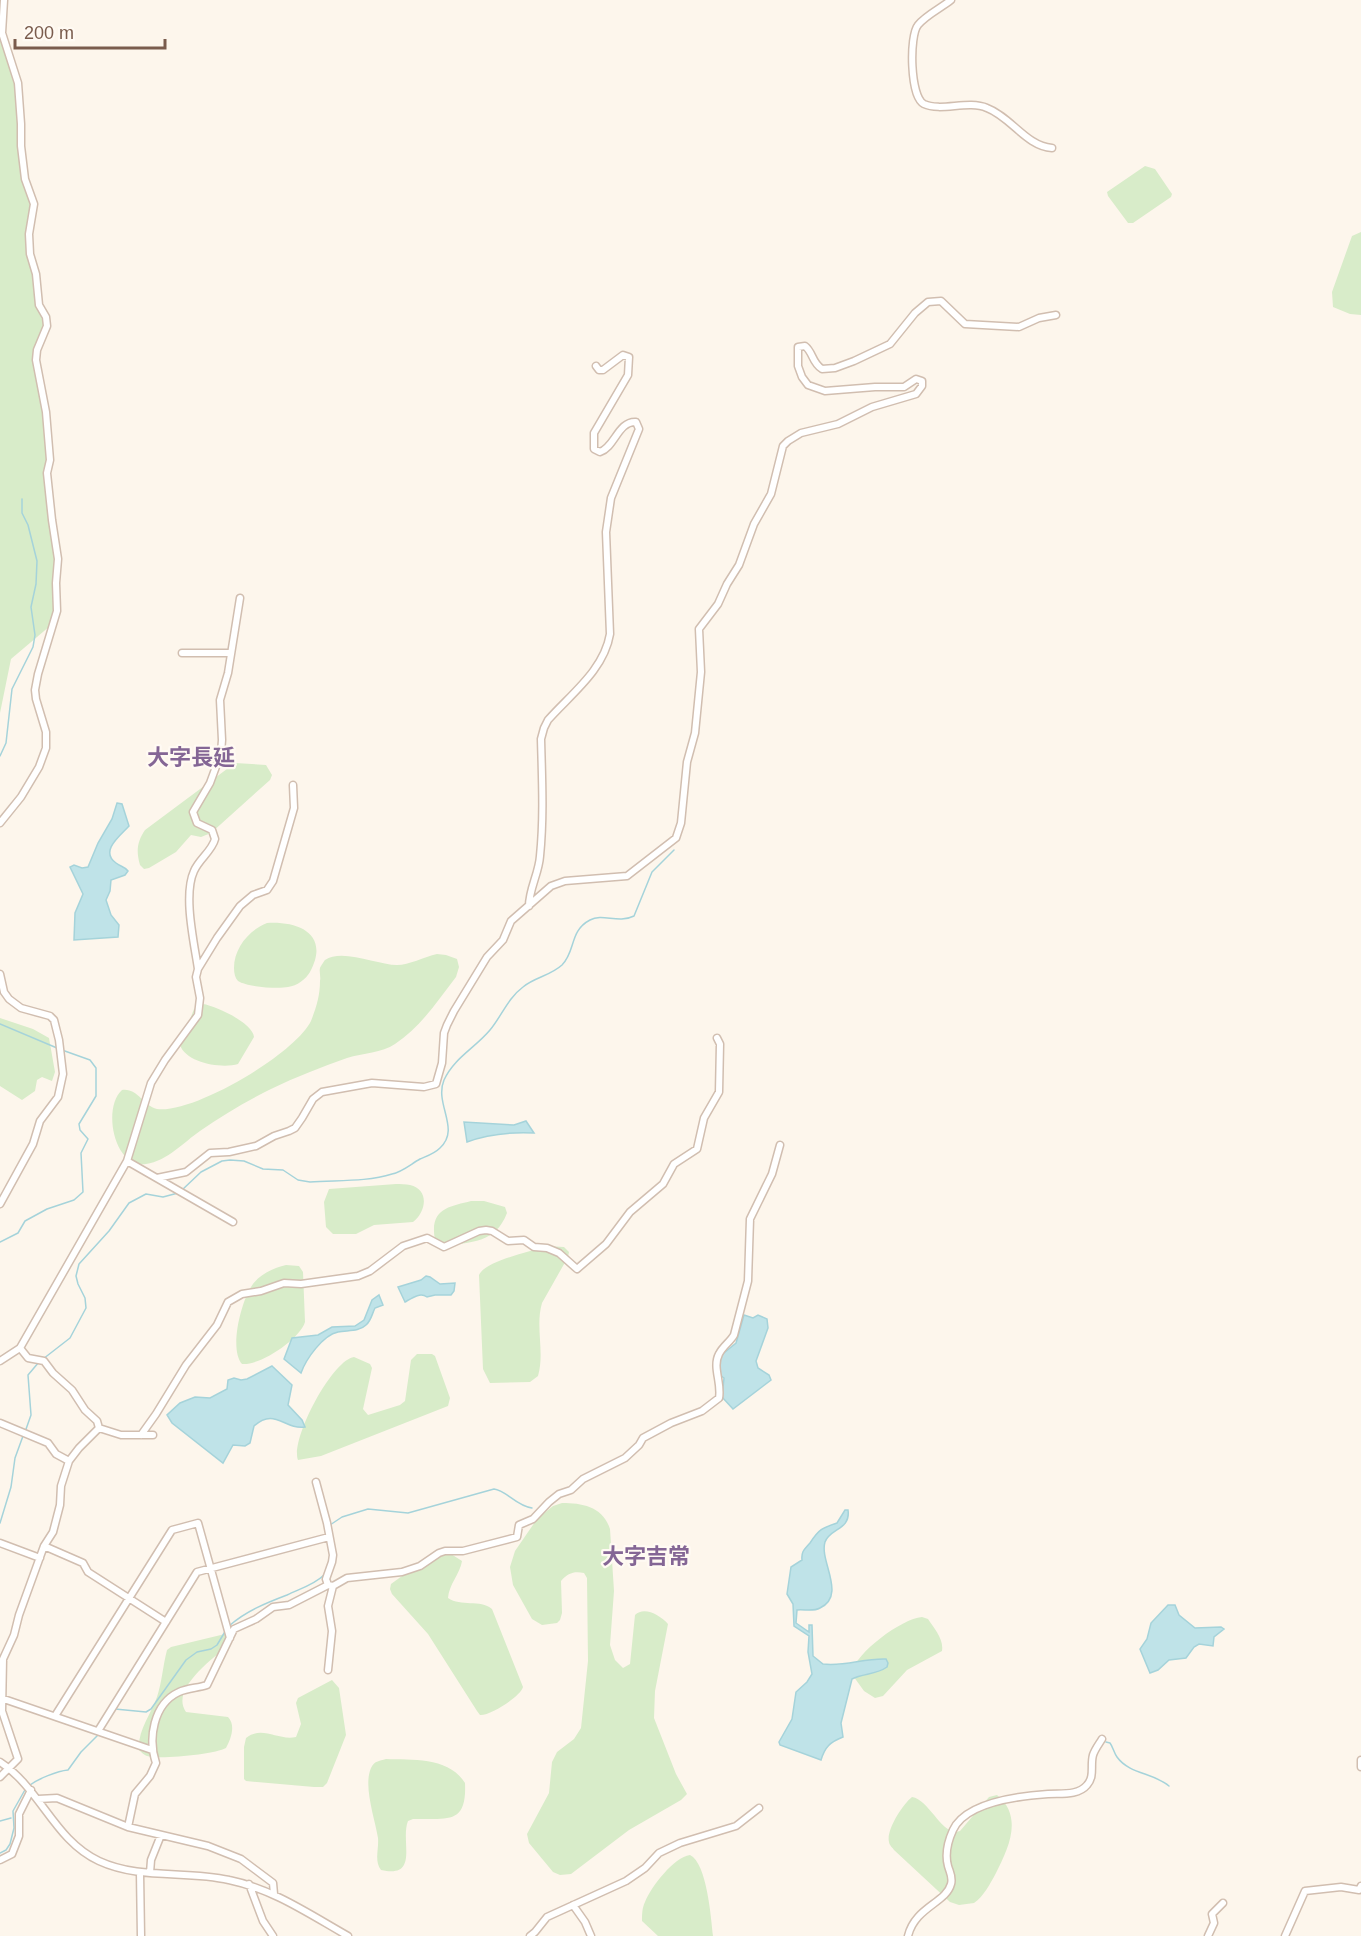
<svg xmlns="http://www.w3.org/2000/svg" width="1361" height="1936" viewBox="0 0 1361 1936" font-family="Arial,'Noto Sans JP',sans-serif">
  <rect width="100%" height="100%" fill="#fdf6ec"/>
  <path fill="#d8ecc9" d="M0 31 17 84 19 121 32 202 28 230 34 275 45 326 36 348 40 399 43 411 56 560 55 611 50 626 11 659 0 713Z
    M1145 166 1155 169 1172 194 1171 197 1133 223H1128L1108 196 1107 192Z
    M1361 232V315L1350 314 1333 307 1332 292 1352 236Z
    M235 763 266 765 272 775 270 780 211 833 201 837 191 835 176 852 149 868 144 869 140 865C136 851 137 842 145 830Z
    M267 923C300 921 330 935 310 972 306 979 297 986 288 987 278 989 247 987 238 981 235 978 234 973 234 968 234 948 249 930 267 923Z
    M437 954 446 955 457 959 459 967 456 977C438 1000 421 1027 395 1044 382 1053 363 1053 347 1058 321 1067 296 1077 271 1089 247 1101 223 1115 200 1131 184 1142 167 1161 146 1164 114 1169 102 1108 122 1090 138 1088 143 1106 157 1109 193 1114 295 1054 311 1021 316 1008 320 996 320 981 321 977 319 972 320 968 321 966 324 961 325 960 342 948 378 965 397 965 409 965 424 957 437 954Z
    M203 1004C216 1006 253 1023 254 1037L238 1064C222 1069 186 1063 180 1045L194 1009Z
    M0 1018 33 1029 49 1038 55 1072 52 1081 42 1077 37 1080 35 1091 22 1100 0 1086Z
    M396 1184C400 1184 406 1184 410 1185 430 1190 426 1212 413 1222L374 1225 356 1234H333L326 1227 324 1202 329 1189Z
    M471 1201H484L505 1207 507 1213C495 1244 472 1241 442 1247 436 1243 434 1238 434 1231 433 1208 452 1206 471 1201Z
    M546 1246 564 1247 569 1252 568 1257 542 1303C535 1327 545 1352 538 1376L530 1382 490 1383 483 1369 479 1275C485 1261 530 1252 546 1246Z
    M286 1265 299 1266 303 1272 305 1322C300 1339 260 1366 242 1364 229 1349 241 1303 251 1287 258 1275 273 1268 286 1265Z
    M417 1354H432L435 1356 450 1398 448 1406 321 1456 298 1460C290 1440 332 1360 354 1357L370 1364 372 1368 363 1409 368 1415 400 1405 405 1401 411 1360Z
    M562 1503C583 1503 603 1507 610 1529L614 1591 610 1645 615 1660 623 1668 630 1664 635 1615C644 1606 660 1615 668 1624L655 1691 654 1718 676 1774 687 1794 681 1800 629 1830 571 1874 560 1875 553 1872 529 1843 527 1834 549 1793 552 1762 557 1752 574 1739 581 1728 588 1661 587 1578 584 1573C574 1571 568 1573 561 1581L562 1613 560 1620 557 1623 542 1625 532 1619 513 1585 510 1567 515 1551 537 1519 553 1506Z
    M445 1554H451L462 1561C460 1574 449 1584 448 1598 461 1607 480 1599 492 1609L523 1687C521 1696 490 1716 480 1715L477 1711 428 1634 392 1594 390 1589 391 1584 424 1560Z
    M922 1617 928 1619C934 1628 944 1639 942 1651L907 1670 883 1696 875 1698 864 1691 851 1673C857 1652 901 1619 922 1617Z
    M225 1634H233V1641C217 1656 169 1688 186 1712L228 1717C236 1725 231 1739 226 1748 216 1754 159 1760 147 1756 144 1755 142 1753 139 1750 137 1732 151 1714 157 1697 162 1682 163 1665 167 1650L171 1647Z
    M332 1680 339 1688 346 1735 327 1783 323 1787H314L246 1781 244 1779V1747L246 1738C262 1725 278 1741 296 1737L301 1724 296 1703 298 1698Z
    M386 1759C413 1760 449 1757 465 1783 467 1826 447 1818 413 1819L408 1821C400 1841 420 1879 381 1870 374 1861 379 1849 378 1838 375 1819 363 1786 371 1768 374 1761 379 1761 386 1759Z
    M997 1795C1024 1817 1008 1849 996 1873 990 1884 984 1896 974 1903L959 1905 950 1902 894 1850C893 1848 889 1845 889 1842 886 1830 903 1804 912 1797 930 1800 942 1837 960 1831L989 1797Z
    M690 1855C707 1863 711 1918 713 1936H658L642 1921C642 1915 642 1908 645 1902 651 1887 674 1857 690 1855Z"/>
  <path fill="#bfe3e8" stroke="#a5d3da" stroke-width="1.5" d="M117 803 122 804 129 826C121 835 99 851 116 863 121 867 124 866 128 871L125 875 111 880 110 891 106 900 111 915 119 925 118 937 74 940 75 913 83 894 70 867 74 865 82 868 88 867 98 843 112 819Z
    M526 1121 534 1133C512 1132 488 1134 467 1142L464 1122 514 1125Z
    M426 1276 430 1277 440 1284 455 1283 454 1291 451 1295H435L427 1297C420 1292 412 1298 405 1302L398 1287 421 1280Z
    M379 1295 383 1305 375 1308C372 1314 371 1321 366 1325 359 1332 347 1330 338 1332 323 1335 306 1359 301 1373L284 1359 292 1338 318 1335 332 1327 355 1326 364 1320 372 1300Z
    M744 1315 753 1318 758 1315 767 1319 768 1328 756 1361 758 1368 769 1375 771 1380 733 1409 722 1397 724 1378 720 1375 719 1357 736 1343Z
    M272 1366 292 1385 288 1405 302 1420 305 1427C284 1430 275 1407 254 1426L250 1443 245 1446 233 1445 223 1463 172 1423 167 1415 180 1403 195 1397 210 1398 227 1389 228 1380 234 1378 241 1380 247 1379Z
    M845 1510H848C851 1530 830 1528 825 1542 819 1561 847 1595 820 1608 813 1612 804 1609 797 1610L796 1623 809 1632V1625H812L813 1656 823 1664C844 1667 864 1658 886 1659L888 1663 887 1667C876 1675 863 1673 852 1679L841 1723 843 1737C830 1742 825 1747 821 1760L780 1745 779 1742 792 1719 796 1692 807 1682 812 1674 808 1652 809 1636 794 1626 793 1604 787 1594 791 1567 802 1560C801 1551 805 1549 810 1543 819 1529 822 1528 837 1523Z
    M1168 1605H1175L1179 1615 1195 1628 1221 1627 1224 1629 1214 1637 1213 1646 1199 1644 1194 1647 1186 1658 1169 1660 1158 1670 1150 1673 1140 1649 1147 1639 1151 1623Z"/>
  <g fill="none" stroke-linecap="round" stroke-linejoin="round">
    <path stroke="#a5d3da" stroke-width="1.5" d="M0 756 6 743 12 689 33 647 35 635 31 607 36 584 37 561 28 525 22 513V499
      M0 1024 57 1048
      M182 1190 201 1172 222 1161 230 1160 244 1161 263 1169 283 1170 298 1180 310 1182C337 1180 367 1182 392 1174 402 1172 411 1164 420 1159 427 1156 434 1154 440 1148 461 1129 434 1104 444 1080 454 1058 475 1048 490 1030 501 1017 508 998 523 987 535 977 550 976 562 965 576 951 569 931 590 920 603 913 618 924 634 916L652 872 674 850
      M0 1242 18 1233 25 1221 47 1209 74 1200 83 1192 81 1153 88 1139 80 1130 79 1124 96 1096V1068L90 1060 62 1050
      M43 1359 70 1338 86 1308 85 1298 78 1284 76 1276 79 1264 109 1231 129 1203 146 1194 163 1197 178 1193
      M25 1432 31 1415 28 1375 39 1362
      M0 1523 11 1487 15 1458 23 1436
      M330 1525 342 1517 368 1509 408 1513 494 1489C506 1490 516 1506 532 1508
      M229 1626C246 1611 266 1603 287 1595 299 1589 314 1585 324 1575
      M115 1709 146 1712 151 1709 186 1660 197 1652 211 1649 217 1645 226 1630
      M1106 1742 1110 1743C1113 1747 1114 1753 1117 1757 1129 1774 1154 1773 1169 1786
      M30 1785C38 1779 57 1771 68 1770L81 1752 98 1735
      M0 1821 11 1818
      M0 1853 6 1850 10 1844 14 1828 13 1811 26 1788"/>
    <defs>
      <path id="minor" d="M951 0C941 8 926 15 918 25 909 36 910 97 924 104 941 112 968 100 987 108 1011 117 1026 146 1052 148
        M182 653H230
        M0 823 21 797 39 767 46 748V732L36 699 35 690 38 674 57 611 56 583 58 559 52 520 47 473 50 460 46 412 36 360 37 350 47 326 46 317 39 305 36 274 30 254 29 234 34 204 25 179 21 146V124L18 83 2 33 4 0
        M529 906C529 889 539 873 540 856 544 817 542 778 541 739L544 728 548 720C571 694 604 670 610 634L606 532 611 498 639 429 636 422C618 421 615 447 600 452L594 449V433L628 375 629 357 623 355 603 370H599L596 366
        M198 969 217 938 240 906 253 895 267 890 273 881 294 808 293 785
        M0 974 4 992 9 999 21 1008 50 1016 54 1020 59 1040 63 1074 58 1097 40 1121 33 1144 0 1204
        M127 1161 233 1222
        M157 1178 186 1172 210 1153 229 1152 256 1146 274 1136 289 1131 295 1128 302 1118 313 1099 322 1092 372 1083 424 1087 436 1084 442 1063 444 1033 447 1025 454 1011 487 957 503 940 511 921 551 886 565 881 627 876 676 838 681 823 687 762 695 733 701 672 699 629 718 604 727 584 739 565 754 524 771 494 783 446 788 441 801 433 838 424 872 407 916 394 922 386V381L916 379 904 387H875L825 391 808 385 802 377 798 366V347L805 346C813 352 812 363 822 369L835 368 854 361 890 344 915 313 928 302 941 301 965 324 1019 327 1039 318 1056 315
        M20 1348 28 1358 44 1361 53 1373 72 1390 85 1410 97 1421 99 1428 121 1435H153
        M0 1361 20 1348 127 1161 151 1083 165 1060 198 1015 200 998 196 977 198 969C194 942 183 895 194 871 199 859 212 851 215 839L212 830 197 823 193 812 210 783 221 753 222 740 220 700 228 673 240 598
        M0 1423 48 1443 56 1454 69 1461
        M141 1435 156 1414 186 1365 217 1325 228 1302 242 1294 261 1291 284 1283 301 1284 358 1276 370 1271 403 1246 427 1238 444 1247 479 1231 486 1230 492 1231 508 1241 524 1240 534 1247 547 1248 559 1253 577 1269 606 1244 630 1212 663 1184 674 1164 697 1149 704 1118 719 1092 720 1044 717 1038
        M316 1482 327 1523 333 1555 332 1562 326 1579 328 1585
        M0 1543 40 1558
        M44 1546 83 1563 88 1572 166 1622
        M328 1670 332 1631 328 1606 333 1586 347 1578 402 1572 420 1566 439 1553 445 1551H463L517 1537 519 1525 533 1519 549 1502 559 1494 571 1490 583 1479 625 1458 639 1445 643 1438 671 1423 702 1411 719 1398C722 1383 712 1367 719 1354 723 1346 730 1342 734 1335L748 1281 750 1219 772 1174 780 1145
        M1 1698 152 1750
        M55 1716 172 1530 198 1523 230 1638
        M98 1731 197 1572 329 1537
        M1361 1760V1767
        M0 1762C41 1789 54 1840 99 1861 140 1880 186 1870 229 1880 273 1889 309 1914 348 1936
        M0 1777 18 1759 2 1711 3 1659 14 1635 19 1615 44 1546 53 1532 60 1505 61 1486 69 1461 79 1448 99 1428
        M38 1799 57 1798 128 1827 208 1846 241 1859 273 1883 274 1894
        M128 1827 135 1794 150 1776 156 1763C148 1739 153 1704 179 1692 187 1688 198 1688 207 1685L234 1629 256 1619 273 1607 289 1605 328 1585 333 1586
        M0 1860 12 1854 19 1836V1814L31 1790
        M140 1873 141 1936
        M150 1873 151 1860 161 1835
        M249 1884 263 1921 273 1936
        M573 1905 585 1922 591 1936
        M530 1936 535 1932 547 1917 626 1881 645 1868 659 1853 680 1843 736 1826 759 1808
        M908 1936C915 1907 946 1903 951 1884 953 1877 950 1873 948 1866 945 1855 948 1841 953 1830 966 1802 1019 1796 1048 1794 1060 1793 1078 1796 1087 1785 1095 1776 1090 1766 1093 1755 1095 1749 1099 1744 1102 1739
        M1208 1936 1214 1923 1212 1914 1223 1903
        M1285 1936 1305 1891 1341 1887 1359 1890 1361 1886"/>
    </defs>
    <use href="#minor" stroke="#d1beb0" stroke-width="9"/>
    <use href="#minor" stroke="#fff" stroke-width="6"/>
  </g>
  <g text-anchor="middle" stroke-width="4.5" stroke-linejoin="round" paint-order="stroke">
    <g font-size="22" font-weight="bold" fill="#846695" stroke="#fffaf3">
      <text x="191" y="765">大字長延</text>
      <text x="646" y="1564">大字吉常</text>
    </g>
  </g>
  <path d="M15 39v9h150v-9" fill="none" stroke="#7a5c4d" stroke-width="3"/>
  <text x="24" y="39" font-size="18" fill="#7a5c4d" stroke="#fffaf3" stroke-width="4.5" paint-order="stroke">200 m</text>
</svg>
